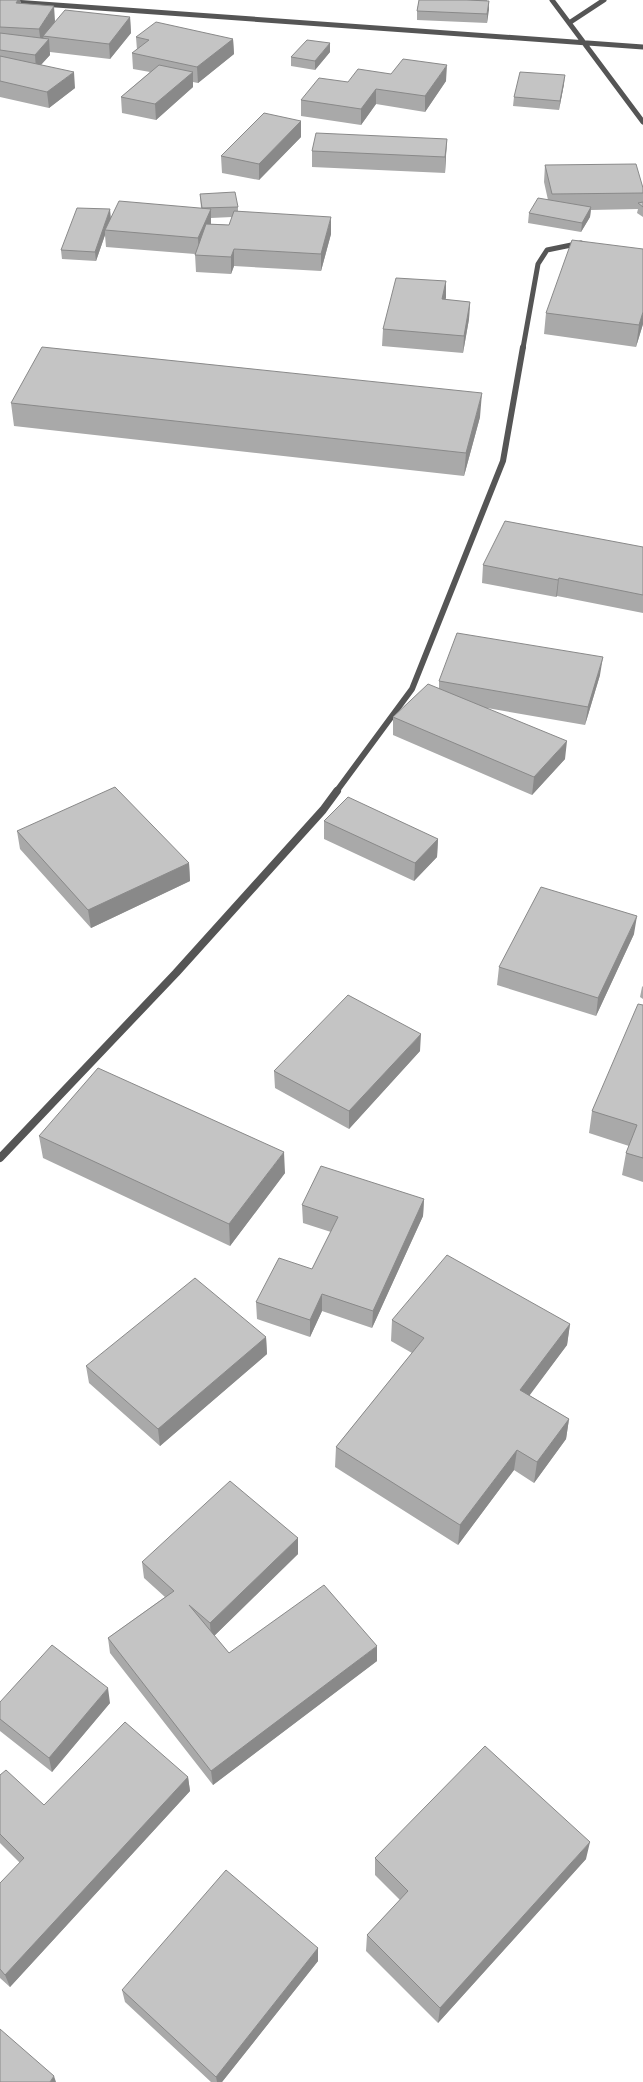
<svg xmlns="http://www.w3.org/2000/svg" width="643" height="2082" viewBox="0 0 643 2082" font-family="Jost,sans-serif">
  <rect width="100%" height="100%" fill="#fff"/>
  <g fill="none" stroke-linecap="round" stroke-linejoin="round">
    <path stroke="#555" stroke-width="5" d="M552 0 643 122
      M0 1 643 47
      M569 23 604 0
      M523 348 538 264 547 250 581 243"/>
    <path stroke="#555" stroke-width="6" d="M336 792 412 689 503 461 523 347"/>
    <path stroke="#555" stroke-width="8" d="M0 1158 176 973 323 810 337 791"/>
  </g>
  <path fill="#a9a9a9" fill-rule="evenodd" d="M0 0H20L21 3 55 21 53 25 130 17 131 33 110 59 50 52V55L41 65 75 88 49 108 0 97Z
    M419 0H487V1H489L487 23 417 20V11Z
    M136 37 233 39 234 54 198 83 193 82V87L156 120 122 113 121 97 150 72 133 69 132 53 137 50Z
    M330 52 315 70 291 66V57Z
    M391 74 446 81 425 112 376 104 361 125 301 116V100L348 82Z
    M564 84 559 110 513 106 514 97Z
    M301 121V137L259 180 222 173 221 156Z
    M447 139 445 173 312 167V151Z
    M545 165 643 188V217L637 213 638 209 591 210 590 217 581 232 528 223 529 213 548 200 544 182Z
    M200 194 238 207V211L331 234 321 271 234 266 231 274 196 272 195 254 106 247 105 235 96 261 62 259 61 250 111 218 201 208ZM232 217 229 225 211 224V218Z
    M643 249V324L636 347 544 334 546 313Z
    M446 281 445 300 470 302 469 319 463 353 382 346 383 329Z
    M11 403 480 417 464 476 14 426Z
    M643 547V613L557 596 556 597 482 583 483 565Z
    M600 675 585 725 487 708 565 759 532 795 393 735V717L439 688V681Z
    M324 821 438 839 437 857 414 881 324 839Z
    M17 831 189 863 190 881 91 928 20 849Z
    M634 934 596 1016 497 985 499 967Z
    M643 986V999L640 997 642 987Z
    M643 1005V1182L622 1175 626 1153 629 1146 589 1133 592 1111Z
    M420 1051 349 1129 275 1088 274 1071Z
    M39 1136 285 1173 230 1246 43 1158Z
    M424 1199 423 1216 372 1328 322 1311 310 1337 257 1319 256 1302 312 1269 331 1232 303 1223 302 1205Z
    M392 1320 570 1324 567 1345 529 1395 569 1419 566 1439 534 1483 514 1470 458 1545 335 1467 336 1447 412 1353 391 1341Z
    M266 1337 267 1354 160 1446 89 1383 86 1366Z
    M298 1538V1554L214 1636 229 1653 377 1661 213 1785 110 1653 108 1638 165 1597 144 1578 142 1562Z
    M0 1702 110 1703 52 1772 0 1731Z
    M0 1775 44 1805 188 1777 190 1791 10 1987 0 1978V1883L20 1863 0 1843Z
    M375 1858 586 1859 438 2023 366 1951 367 1935 400 1900 375 1875Z
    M318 1948V1961L222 2082H211L125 2002 122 1990Z"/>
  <path fill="#898989" d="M18 0H20L21 12 16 3Z
    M489 1V10L487 23V14Z
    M54 6 55 21 46 37 43 36 44 40 41 45 39 29Z
    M130 17 131 33 110 59 109 44Z
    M49 39 50 55 36 70 35 55Z
    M233 39 234 54 198 83 197 67Z
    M330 43V52L315 70V61Z
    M447 65 446 81 425 112V96Z
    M74 72 75 88 49 108 47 92Z
    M193 72V87L156 120 155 104Z
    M565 75 564 84 559 110 560 101Z
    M376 89V104L361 125V109Z
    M301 121V137L259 180V164Z
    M447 139 446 155 445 173V157Z
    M591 207 590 217 581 232 582 223Z
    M110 209 111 219 105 230V235L96 261 95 252Z
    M211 209V226L199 255 198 238Z
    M331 217V234L321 271V254Z
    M234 249V266L231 274V257Z
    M446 281V298L441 316 442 299Z
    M470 302 469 319 463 353 464 336Z
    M643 312V324L636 347 639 325Z
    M482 393 480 417 464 476 466 453Z
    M559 578 557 596 556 597 558 580Z
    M603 657 600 675 585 725 588 707Z
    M567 741 565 759 532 795 534 777Z
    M438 839 437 857 414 881 415 863Z
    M189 863 190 881 91 928 88 910Z
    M637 916 634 934 596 1016 598 998Z
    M421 1034 420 1051 349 1129V1111Z
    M284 1152 285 1173 230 1246 229 1224Z
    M424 1199 423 1216 372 1328 373 1311Z
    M322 1294V1311L310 1337V1320Z
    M570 1324 567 1345 518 1411 520 1390Z
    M266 1337 267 1354 160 1446 158 1429Z
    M569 1419 566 1439 534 1483 537 1462Z
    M517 1450 514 1470 458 1545 460 1525Z
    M298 1538V1554L211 1639 210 1623Z
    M377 1646V1661L213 1785 211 1771Z
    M108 1688 110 1703 52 1772 49 1758Z
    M188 1777 190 1791 10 1987 5 1975Z
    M590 1842 586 1859 438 2023 440 2008Z
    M318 1948V1961L222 2082H217L216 2077Z
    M54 2076 56 2082H50Z"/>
  <path fill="#c4c4c4" stroke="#898989" d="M0 0H18L16 3 54 6 39 29 0 27Z
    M419 0H467L489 1 487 14 417 11Z
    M65 10 130 17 109 44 43 36Z
    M156 22 233 39 197 67 132 53 149 40 136 37Z
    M0 33 49 39 35 55 0 50Z
    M307 40 330 43 315 61 291 57Z
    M0 56 74 72 47 92 0 81Z
    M403 59 447 65 425 96 376 89 361 109 301 100 319 78 348 82 358 69 391 74Z
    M159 65 193 72 155 104 121 97Z
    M520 72 565 75 560 101 514 97Z
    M264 113 301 121 259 164 221 156Z
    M316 133 447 139 445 157 312 151Z
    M636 164 643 188V193L552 194 545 165Z
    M235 192 238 207 202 208 200 194Z
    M538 198 591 207 582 223 529 213Z
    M119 201 211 209 198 238 105 230Z
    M643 202V207L638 203Z
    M77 208 110 209 95 252 61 250Z
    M234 211 331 217 321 254 234 249 231 257 195 255 206 224 229 225Z
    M572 240 643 249V312L639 325 546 313Z
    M396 278 446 281 442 299 470 302 464 336 383 329Z
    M42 347 482 393 466 453 11 403Z
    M505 521 643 547V595L559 578 558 580 483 565Z
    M457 633 603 657 588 707 439 681Z
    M428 684 567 741 534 777 393 717Z
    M115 787 189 863 88 910 17 831Z
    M348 797 438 839 415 863 324 821Z
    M541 887 637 916 598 998 499 967Z
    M348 995 421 1034 349 1111 274 1071Z
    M638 1004 643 1005V1158L626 1153 637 1125 592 1111Z
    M98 1068 284 1152 229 1224 39 1136Z
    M321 1166 424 1199 373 1311 322 1294 310 1320 256 1302 279 1258 312 1269 338 1217 302 1205Z
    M447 1255 570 1324 520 1390 569 1419 537 1462 517 1450 460 1525 336 1447 424 1338 392 1320Z
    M195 1278 266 1337 158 1429 86 1366Z
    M230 1481 298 1538 210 1623 189 1605 229 1653 324 1585 377 1646 211 1771 108 1638 174 1591 142 1562Z
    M52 1645 108 1688 49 1758 0 1719V1702Z
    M125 1722 188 1777 5 1975 0 1969V1883L24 1858 0 1834V1775L6 1770 44 1805Z
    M485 1746 590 1842 440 2008 367 1935 408 1891 375 1858Z
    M226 1870 318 1948 216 2077 122 1990Z
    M0 2029 54 2076 50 2082H0Z"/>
</svg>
